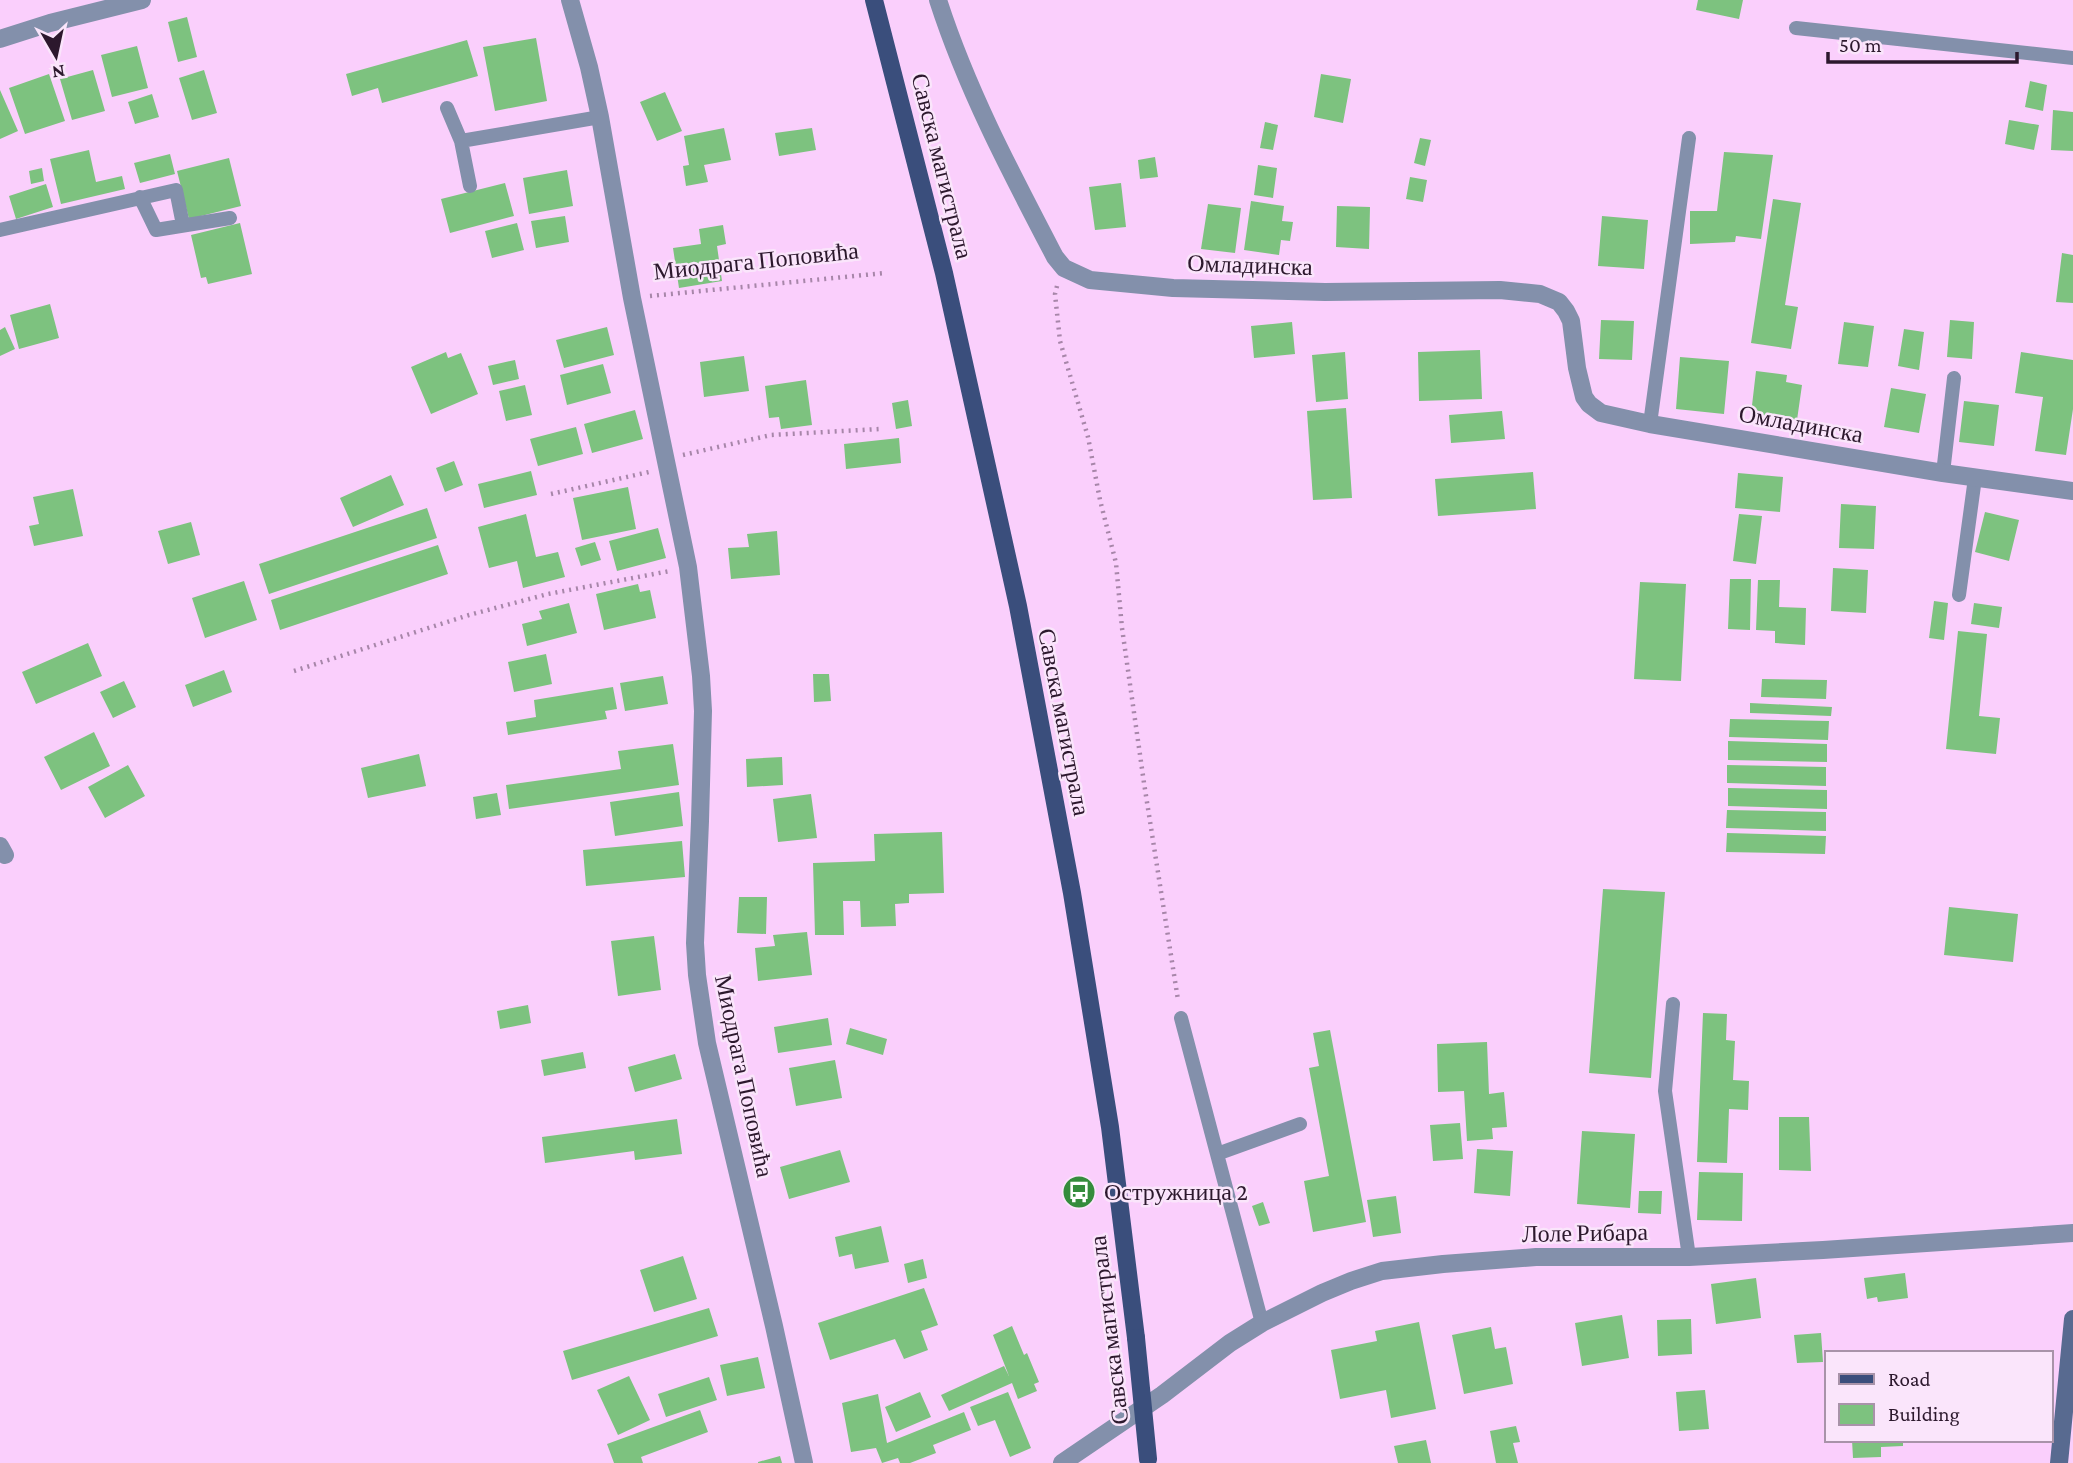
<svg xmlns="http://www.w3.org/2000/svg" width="2073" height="1463" viewBox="0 0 2073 1463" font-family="'Crimson Pro',serif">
  <rect width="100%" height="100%" fill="#facffc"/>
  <path fill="#7dc27f" d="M1698 0H1743L1739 19 1696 10Z
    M187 17 197 57 178 62 168 22Z
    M536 38 547 101 495 111 483 47Z
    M467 40 478 76 382 103 378 88 352 96 346 74Z
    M137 46 148 88 112 97 101 55Z
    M93 70 105 111 72 120 60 79Z
    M204 70 217 113 192 120 179 78Z
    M49 74 65 121 25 134 9 88Z
    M1321 74 1351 79 1343 123 1314 117Z
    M2030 81 2047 85 2043 111 2025 107Z
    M0 90 18 131 0 139Z
    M665 92 682 131 657 141 640 102Z
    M152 94 159 117 135 124 128 102Z
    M2053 110 2073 112V151L2051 150Z
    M2009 120 2039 125 2034 150 2005 144Z
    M1265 122 1278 125 1273 150 1260 148Z
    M724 128 731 160 704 165 708 182 686 186 683 166 689 165 684 136Z
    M812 128 816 150 779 156 775 133Z
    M1420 138 1431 140 1425 166 1414 163Z
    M89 150 96 182 122 176 125 189 61 204 50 159Z
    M1724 152 1773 155 1761 239 1736 236 1735 242 1690 244V211H1717Z
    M170 154 175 174 140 183 134 163Z
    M1155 157 1158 177 1140 179 1138 160Z
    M229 158 241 206 189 219 177 171Z
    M1258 165 1277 168 1273 198 1254 195Z
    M42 168 44 181 31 184 29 171Z
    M567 170 573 206 529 214 523 178Z
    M1410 177 1427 180 1423 202 1406 199Z
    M505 183 514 216 450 233 441 199Z
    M1121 183 1126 227 1095 230 1089 187Z
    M46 184 53 207 16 219 9 196Z
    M1773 199 1801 203 1785 305 1798 307 1791 349 1751 343Z
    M1251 201 1284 206 1282 221 1293 222 1290 241 1281 240 1279 255 1244 250Z
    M1208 204 1241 208 1235 253 1201 249Z
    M1337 206 1370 207 1369 249 1336 247Z
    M565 216 569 242 536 248 531 221Z
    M1602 216 1648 220 1644 269 1598 266Z
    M240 223 252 274 208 284 206 277 201 278 191 235Z
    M517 223 524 250 492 258 485 231Z
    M723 225 726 244 717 246 722 281 679 288 673 248 701 244 699 229Z
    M2062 253 2073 255V303L2056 302Z
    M50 304 59 338 19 349 10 315Z
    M1601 320 1634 321 1632 360 1599 359Z
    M1950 320 1974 322 1972 359 1947 357Z
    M1292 322 1295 354 1254 358 1251 326Z
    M1844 322 1874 326 1868 367 1838 364Z
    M5 327 15 349 0 356V330Z
    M607 327 614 355 564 368 556 340Z
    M1904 329 1924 332 1919 370 1898 366Z
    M1480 350 1482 399 1419 401 1418 352Z
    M446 352 448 358 461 353 478 394 431 414 411 367Z
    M1345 352 1348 399 1316 402 1312 355Z
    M2021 352 2073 360V409L2066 455 2035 451 2043 397 2015 393Z
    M744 356 749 391 704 397 700 362Z
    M1680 357 1729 361 1724 414 1676 409Z
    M515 360 519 379 493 385 488 366Z
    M603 364 611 393 567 405 560 375Z
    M1756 371 1787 375 1786 382 1802 385 1797 420 1751 414Z
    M806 380 812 425 781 429 779 417 769 418 765 386Z
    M525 385 532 415 506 421 499 391Z
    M1891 388 1926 394 1919 433 1884 427Z
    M908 400 912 426 896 429 892 403Z
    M1964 401 1999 405 1994 446 1959 442Z
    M1346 408 1352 498 1313 500 1307 411Z
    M635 410 643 439 592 453 584 424Z
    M1502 411 1505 439 1451 443 1449 415Z
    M576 427 583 454 538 466 530 439Z
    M899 438 901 463 846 469 844 444Z
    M454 461 463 485 445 492 436 468Z
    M531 471 537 495 484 508 478 484Z
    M1533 472 1536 509 1438 516 1435 479Z
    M1738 473 1783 477 1780 512 1735 508Z
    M391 475 404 505 353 527 340 498Z
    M628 487 636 529 582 540 573 498Z
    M73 489 83 536 34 546 29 526 39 524 33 497Z
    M1841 504 1876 506 1874 549 1839 548Z
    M427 508 437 538 269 594 259 564Z
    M1985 512 2019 520 2009 561 1975 552Z
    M526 514 536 557 558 552 565 577 523 588 517 561 489 568 478 527Z
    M1739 514 1762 516 1756 564 1733 561Z
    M191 522 200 555 168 564 158 531Z
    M658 528 666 558 617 571 609 541Z
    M777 531 780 575 731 579 728 548 749 547 747 534Z
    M595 542 601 560 581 566 575 548Z
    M438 545 448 574 280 630 271 600Z
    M1833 568 1868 570 1866 613 1831 611Z
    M1730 579H1751L1750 630 1728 629Z
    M1758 580H1780L1779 607 1806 608 1805 645 1775 643V631L1756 630Z
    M244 581 257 620 205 638 192 598Z
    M1640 582 1686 584 1681 681 1634 679Z
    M638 584 640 592 650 590 656 618 604 630 596 594Z
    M1934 601 1948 603 1944 640 1929 638Z
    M569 603 577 633 527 646 522 624 542 619 539 611Z
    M1974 603 2002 607 1999 628 1971 624Z
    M1958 631 1987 634 1979 716 2000 718 1996 754 1946 749Z
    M88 643 102 676 36 704 22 672Z
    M546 654 552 684 514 692 508 662Z
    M224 670 232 692 193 707 185 685Z
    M813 674H829L831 701 814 702Z
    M663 676 668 704 625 711 620 683Z
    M1762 679 1827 680 1826 699 1761 697Z
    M124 681 136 707 113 718 100 692Z
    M613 687 617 709 605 711 607 719 508 735 506 722 536 717 534 700Z
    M1750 703 1832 707 1831 716 1750 713Z
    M1730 719 1829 721 1828 740 1729 737Z
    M94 732 110 766 61 790 44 757Z
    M1728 741 1827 744V762L1728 760Z
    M673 744 679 785 509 809 506 785 621 769 618 751Z
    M419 754 426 786 368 798 361 768Z
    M782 757 783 785 747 787 746 759Z
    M128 765 145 796 105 818 88 787Z
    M1727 765 1826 767V786L1727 783Z
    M1728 788 1827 790V809L1728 806Z
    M679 792 683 826 615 836 610 802Z
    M497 793 501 815 476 819 473 797Z
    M811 794 817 838 778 842 773 799Z
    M1727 810 1826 812V831L1726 828Z
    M942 832 944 893 909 894V903L895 904 896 926 861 927 860 901H843L844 935H815L813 863 875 861 874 834Z
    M1727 833 1826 836 1825 854 1726 852Z
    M682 841 685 877 586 886 583 850Z
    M1603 889 1665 892 1651 1078 1589 1073Z
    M739 897H767L766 934 737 933Z
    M1949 907 2018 914 2013 962 1944 955Z
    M807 932 812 975 758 981 755 948 775 946 773 935Z
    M654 936 661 990 618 996 611 941Z
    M528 1005 531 1023 500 1029 497 1011Z
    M1703 1013 1727 1014 1726 1040 1735 1041 1733 1080 1749 1081 1748 1110 1729 1109 1727 1163 1697 1162Z
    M828 1018 832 1045 778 1053 774 1027Z
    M850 1028 887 1039 883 1055 846 1044Z
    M1330 1030 1366 1222 1313 1232 1304 1181 1329 1176 1309 1068 1319 1066 1313 1033Z
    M1487 1042 1489 1094 1504 1092 1507 1127 1492 1128 1493 1139 1467 1141 1464 1091 1438 1092 1437 1044Z
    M583 1052 586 1068 544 1076 541 1060Z
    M675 1054 682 1079 635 1092 628 1067Z
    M835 1060 842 1098 796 1106 789 1068Z
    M1779 1117H1809L1811 1171 1779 1170Z
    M677 1119 682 1154 635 1160 634 1151 545 1163 542 1137Z
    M1460 1123 1463 1159 1433 1161 1430 1125Z
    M1582 1131 1635 1134 1630 1208 1577 1204Z
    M1477 1149 1513 1151 1510 1196 1474 1193Z
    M840 1150 850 1182 789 1199 780 1167Z
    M1699 1172 1743 1173 1742 1221 1697 1220Z
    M1639 1191H1662L1661 1214 1638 1213Z
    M1396 1196 1401 1233 1373 1237 1367 1200Z
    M1263 1202 1270 1223 1259 1226 1252 1206Z
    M881 1226 889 1262 855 1269 852 1254 839 1257 835 1237Z
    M683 1256 697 1299 654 1312 640 1270Z
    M923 1259 927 1278 908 1283 904 1264Z
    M1905 1273 1908 1298 1878 1302 1877 1297 1867 1299 1864 1278Z
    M1756 1278 1761 1318 1716 1324 1711 1284Z
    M924 1288 938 1325 921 1331 928 1350 904 1359 895 1339 830 1360 818 1323Z
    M709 1308 718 1336 572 1380 563 1351Z
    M1622 1315 1629 1358 1582 1366 1575 1323Z
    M1691 1319 1692 1354 1658 1356 1657 1320Z
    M1419 1322 1436 1409 1391 1418 1386 1390 1340 1399 1331 1350 1377 1341 1375 1331Z
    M1012 1326 1024 1355 1027 1353 1039 1382 1034 1384 1037 1391 1018 1399 1012 1383 949 1411 941 1395 1004 1366 1009 1376 993 1335Z
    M1491 1327 1495 1349 1506 1347 1513 1384 1464 1394 1452 1335Z
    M1821 1333 1823 1362 1797 1363 1794 1335Z
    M758 1357 765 1388 727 1396 720 1365Z
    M629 1376 650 1420 618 1435 597 1390Z
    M709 1377 717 1400 666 1417 658 1394Z
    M1705 1390 1709 1429 1679 1431 1676 1392Z
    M920 1392 931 1417 896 1432 885 1407Z
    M1008 1392 1031 1448 1010 1457 995 1420 978 1426 970 1407Z
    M878 1394 887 1443 964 1412 971 1430 933 1445 936 1453 910 1463H900L898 1458 882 1463 876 1448 851 1452 842 1403Z
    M700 1410 708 1432 641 1457 643 1463H614L607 1444Z
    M1516 1426 1520 1442 1513 1443 1518 1463H1496L1490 1431Z
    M1426 1440 1431 1463H1398L1394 1446Z
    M1852 1440H1903V1446L1881 1447V1457L1853 1458Z
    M780 1456 782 1463H758V1462Z"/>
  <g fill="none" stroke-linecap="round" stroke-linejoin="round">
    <path stroke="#a786a9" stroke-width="4.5" stroke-dasharray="2 5" stroke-linecap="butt" d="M1057 286 1055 294 1060 341 1088 437 1100 500 1116 563 1122 628 1144 783 1178 1000
      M650 296 885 273
      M683 455 771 435 879 429
      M551 494 649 472
      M294 671 469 615 548 594 670 571"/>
    <path stroke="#8390ab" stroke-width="14" d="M1796 28 2073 58
      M447 108 461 141
      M470 186 461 141 600 117
      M140 197 156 230 230 218
      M0 230 176 190 183 225
      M1650 424 1689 138
      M1943 473 1954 378
      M1959 595 1975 478
      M1673 1004 1665 1091 1689 1257
      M1181 1018 1217 1154
      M1262 1323 1217 1154 1300 1124"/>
    <path stroke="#8390ab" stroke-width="18" d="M570 0 589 67 600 117 632 298 688 567 701 676 703 711 700 821 695 943 697 975 707 1043 774 1326 804 1463
      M938 0C967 90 1011 173 1055 257L1064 268 1090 280 1173 288 1325 292 1500 290 1540 294 1559 302 1566 311 1571 321 1577 368 1584 397 1589 404 1601 413 1650 424 1943 473 2073 491
      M0 39 50 23 142 0
      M0 846 5 855
      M1062 1463 1162 1395 1230 1343 1262 1323 1322 1293 1351 1281 1382 1271 1443 1264 1536 1257H1689L1823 1250 2073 1233"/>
    <path stroke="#586a90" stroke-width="18" d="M2059 1463 2073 1319"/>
    <path stroke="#3a4e7c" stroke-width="18" d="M874 0 944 273 1018 606 1072 893 1110 1127 1136 1338"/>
    <path stroke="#3a4e7c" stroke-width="18" d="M1136 1338 1148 1459"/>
  </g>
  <defs>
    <symbol id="bus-disc" viewBox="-11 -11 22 22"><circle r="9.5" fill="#348c3c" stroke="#fae5fb"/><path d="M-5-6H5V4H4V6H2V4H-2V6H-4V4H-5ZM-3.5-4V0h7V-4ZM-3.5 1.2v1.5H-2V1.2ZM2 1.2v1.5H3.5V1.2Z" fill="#fff"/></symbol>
  </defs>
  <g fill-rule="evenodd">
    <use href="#bus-disc" x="1060" y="1173" width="38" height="38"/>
  </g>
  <g text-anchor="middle" stroke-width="5" stroke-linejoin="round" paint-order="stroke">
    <g font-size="24" fill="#2c182d" stroke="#fae5fb">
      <text transform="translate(942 166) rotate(76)" y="8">Савска магистрала</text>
      <text transform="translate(756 261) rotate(-6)" y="8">Миодрага Поповића</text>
      <text transform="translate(1250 265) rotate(2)" y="8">Омладинска</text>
      <text transform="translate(1801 424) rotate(10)" y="8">Омладинска</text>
      <text transform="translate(1064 722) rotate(79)" y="8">Савска магистрала</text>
      <text transform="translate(744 1076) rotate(78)" y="8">Миодрага Поповића</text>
      <text transform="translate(1585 1233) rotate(-1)" y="8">Лоле Рибара</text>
      <text transform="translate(1109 1330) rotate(-97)" y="8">Савска магистрала</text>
    </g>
    <g font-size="24" fill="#2c182d" stroke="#fae5fb" text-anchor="start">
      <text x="1104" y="1200">Остружница 2</text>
    </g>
  </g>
  <rect x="1825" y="1351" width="228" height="91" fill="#fae5fb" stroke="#a893a9" stroke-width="2"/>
  <rect x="1839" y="1374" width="35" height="10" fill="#3a4e7c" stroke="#a893a9" stroke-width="2"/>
  <text x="1888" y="1386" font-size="21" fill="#2c182d">Road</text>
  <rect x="1839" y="1404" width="35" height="21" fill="#7dc27f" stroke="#a893a9" stroke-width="2"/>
  <text x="1888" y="1421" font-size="21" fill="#2c182d">Building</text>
  <g transform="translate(56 56) rotate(171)" stroke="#fae5fb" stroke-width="5" paint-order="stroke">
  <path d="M0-5L12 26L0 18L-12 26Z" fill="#2c182d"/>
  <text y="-10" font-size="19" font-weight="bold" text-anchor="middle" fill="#2c182d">N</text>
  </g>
  <path d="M1828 52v10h189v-10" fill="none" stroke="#2c182d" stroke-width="3.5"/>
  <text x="1839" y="52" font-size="21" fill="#2c182d" stroke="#fae5fb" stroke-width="5" paint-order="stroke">50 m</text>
</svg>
